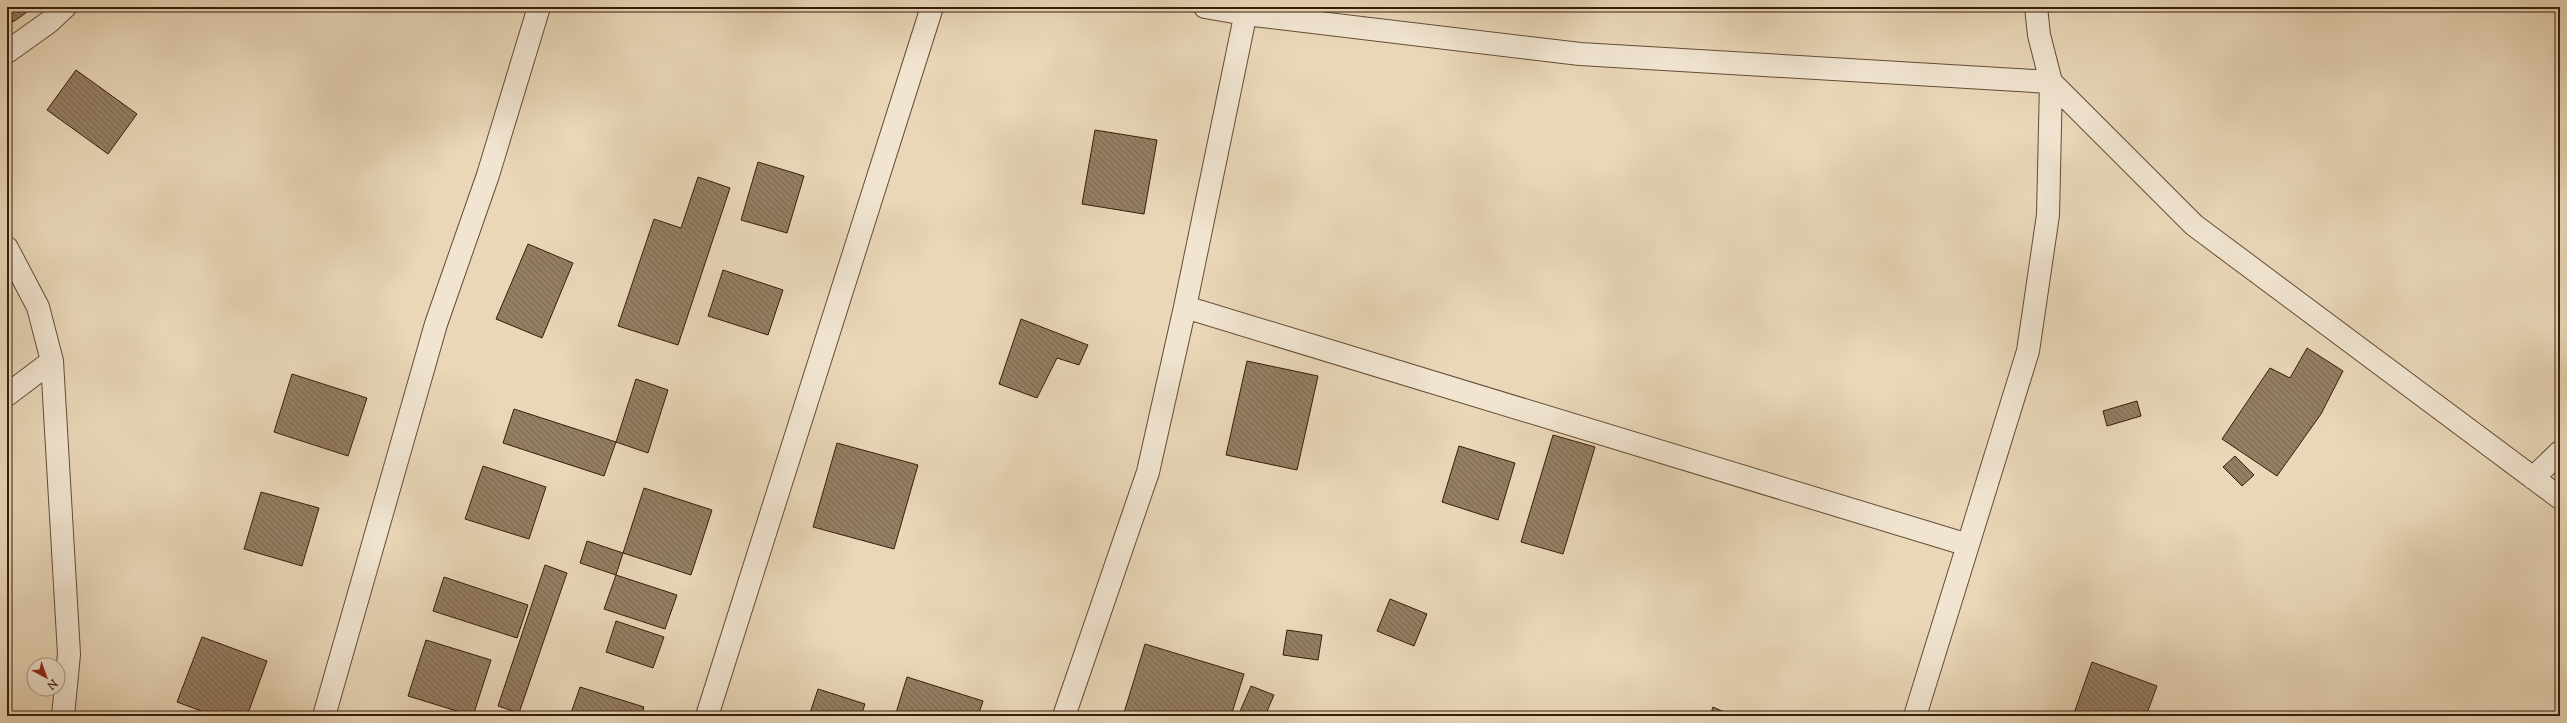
<svg xmlns="http://www.w3.org/2000/svg" width="2567" height="723" viewBox="0 0 2567 723" font-family="'Sorts Mill Goudy',serif">
  <defs>
    <pattern id="building-back-hatch" width="6" height="6" patternUnits="userSpaceOnUse"><rect width="6" height="6" fill="#947e64"/><path d="M-1 5l2 2M0 0l6 6M5-1l2 2" fill="none" stroke="#7a6751"/></pattern>
  </defs>
  <rect width="100%" height="100%" fill="#e9d7b8"/>
  <filter id="stains"><feTurbulence type="fractalNoise" baseFrequency=".005" numOctaves="4"/><feColorMatrix values="0 0 0 0 .2 0 0 0 0 .09 0 0 0 0 .02 0 0 0 .5 -.17"/></filter>
  <radialGradient id="worn" r=".72"><stop offset=".6" stop-color="#630" stop-opacity="0"/><stop offset="1" stop-color="#630" stop-opacity=".3"/></radialGradient>
  <path fill="url(#building-back-hatch)" stroke="#381d0a" d="M14 7H23L27 12 13 22 7 12Z
    M76 70 137 114 108 154 47 110Z
    M1095 130 1157 140 1144 214 1082 204Z
    M758 162 804 176 787 233 741 220Z
    M698 177 730 188 678 345 618 326 654 219 681 228Z
    M528 244 573 263 542 338 496 319Z
    M723 270 783 290 768 335 708 316Z
    M1021 319 1088 345 1079 365 1057 358 1037 398 999 384Z
    M2307 348 2343 371 2321 414 2277 476 2222 439 2270 368 2290 378Z
    M1247 361 1318 376 1297 470 1226 455Z
    M292 374 367 398 348 456 274 432Z
    M636 379 668 390 648 453 616 442Z
    M2137 401 2141 416 2107 426 2103 411Z
    M514 409 616 442 604 476 503 443Z
    M1553 435 1595 447 1563 554 1521 542Z
    M837 443 918 465 894 549 813 527Z
    M1459 446 1515 463 1498 520 1442 502Z
    M2235 456 2254 475 2242 486 2223 467Z
    M483 466 546 487 529 539 465 519Z
    M644 488 712 510 691 575 623 553Z
    M261 492 319 508 302 566 244 549Z
    M587 541 623 553 616 575 580 563Z
    M545 565 567 573 519 713 498 706Z
    M616 575 677 595 665 629 604 609Z
    M444 577 528 605 517 638 433 611Z
    M1390 599 1427 614 1414 646 1377 631Z
    M616 621 664 637 653 668 606 652Z
    M1287 630 1322 635 1318 660 1283 655Z
    M202 637 267 661 247 716H215L177 702Z
    M426 640 491 660 473 716 408 696Z
    M1145 644 1244 674 1231 716H1123Z
    M2092 662 2157 686 2146 716H2073Z
    M907 677 983 701 978 716H895Z
    M1251 686 1274 695 1265 716H1238Z
    M580 687 644 707 641 716H570Z
    M818 689 865 704 861 716H809Z
    M1713 707 1733 716H1710Z"/>
  <g fill="none" stroke-linecap="round" stroke-linejoin="round">
    <defs>
      <path id="street" d="M1205 7 1245 14 1580 54 2051 82 2194 225 2560 498
        M7 52 49 22 65 7
        M7 248 38 307 52 361 69 654 63 716
        M1185 307 1968 545
        M7 395 52 361
        M2533 478 2560 452
        M324 716 436 324 488 175 539 7
        M707 716 932 7
        M1064 716 1148 472 1185 307 1247 7
        M1915 716 2028 351 2048 215 2051 82 2039 35 2036 7"/>
    </defs>
    <use href="#street" stroke="#644c36" stroke-width="24"/>
    <use href="#street" stroke="#f1e5d1" stroke-width="22"/>
  </g>
  <rect width="2567" height="723" fill="none" stroke="#e9d7b8" stroke-width="24"/>
  <rect x="8" y="8" width="2551" height="707" fill="none" stroke="#381d0a" stroke-width="2"/>
  <rect x="12" y="12" width="2543" height="699" fill="none" stroke="#381d0a"/>
  <g transform="translate(46 677) rotate(139)"><circle r="19" fill="#f1e5d1" stroke="#a79581"/>
  <path d="M0-3L7 15L0 10L-7 15Z" fill="#8f2418"/>
  <text y="-6" font-size="11" font-weight="bold" text-anchor="middle" fill="#381d0a">N</text>
  </g>
  <rect width="100%" height="100%" filter="url(#stains)"/>
  <rect width="100%" height="100%" fill="url(#worn)"/>
</svg>
